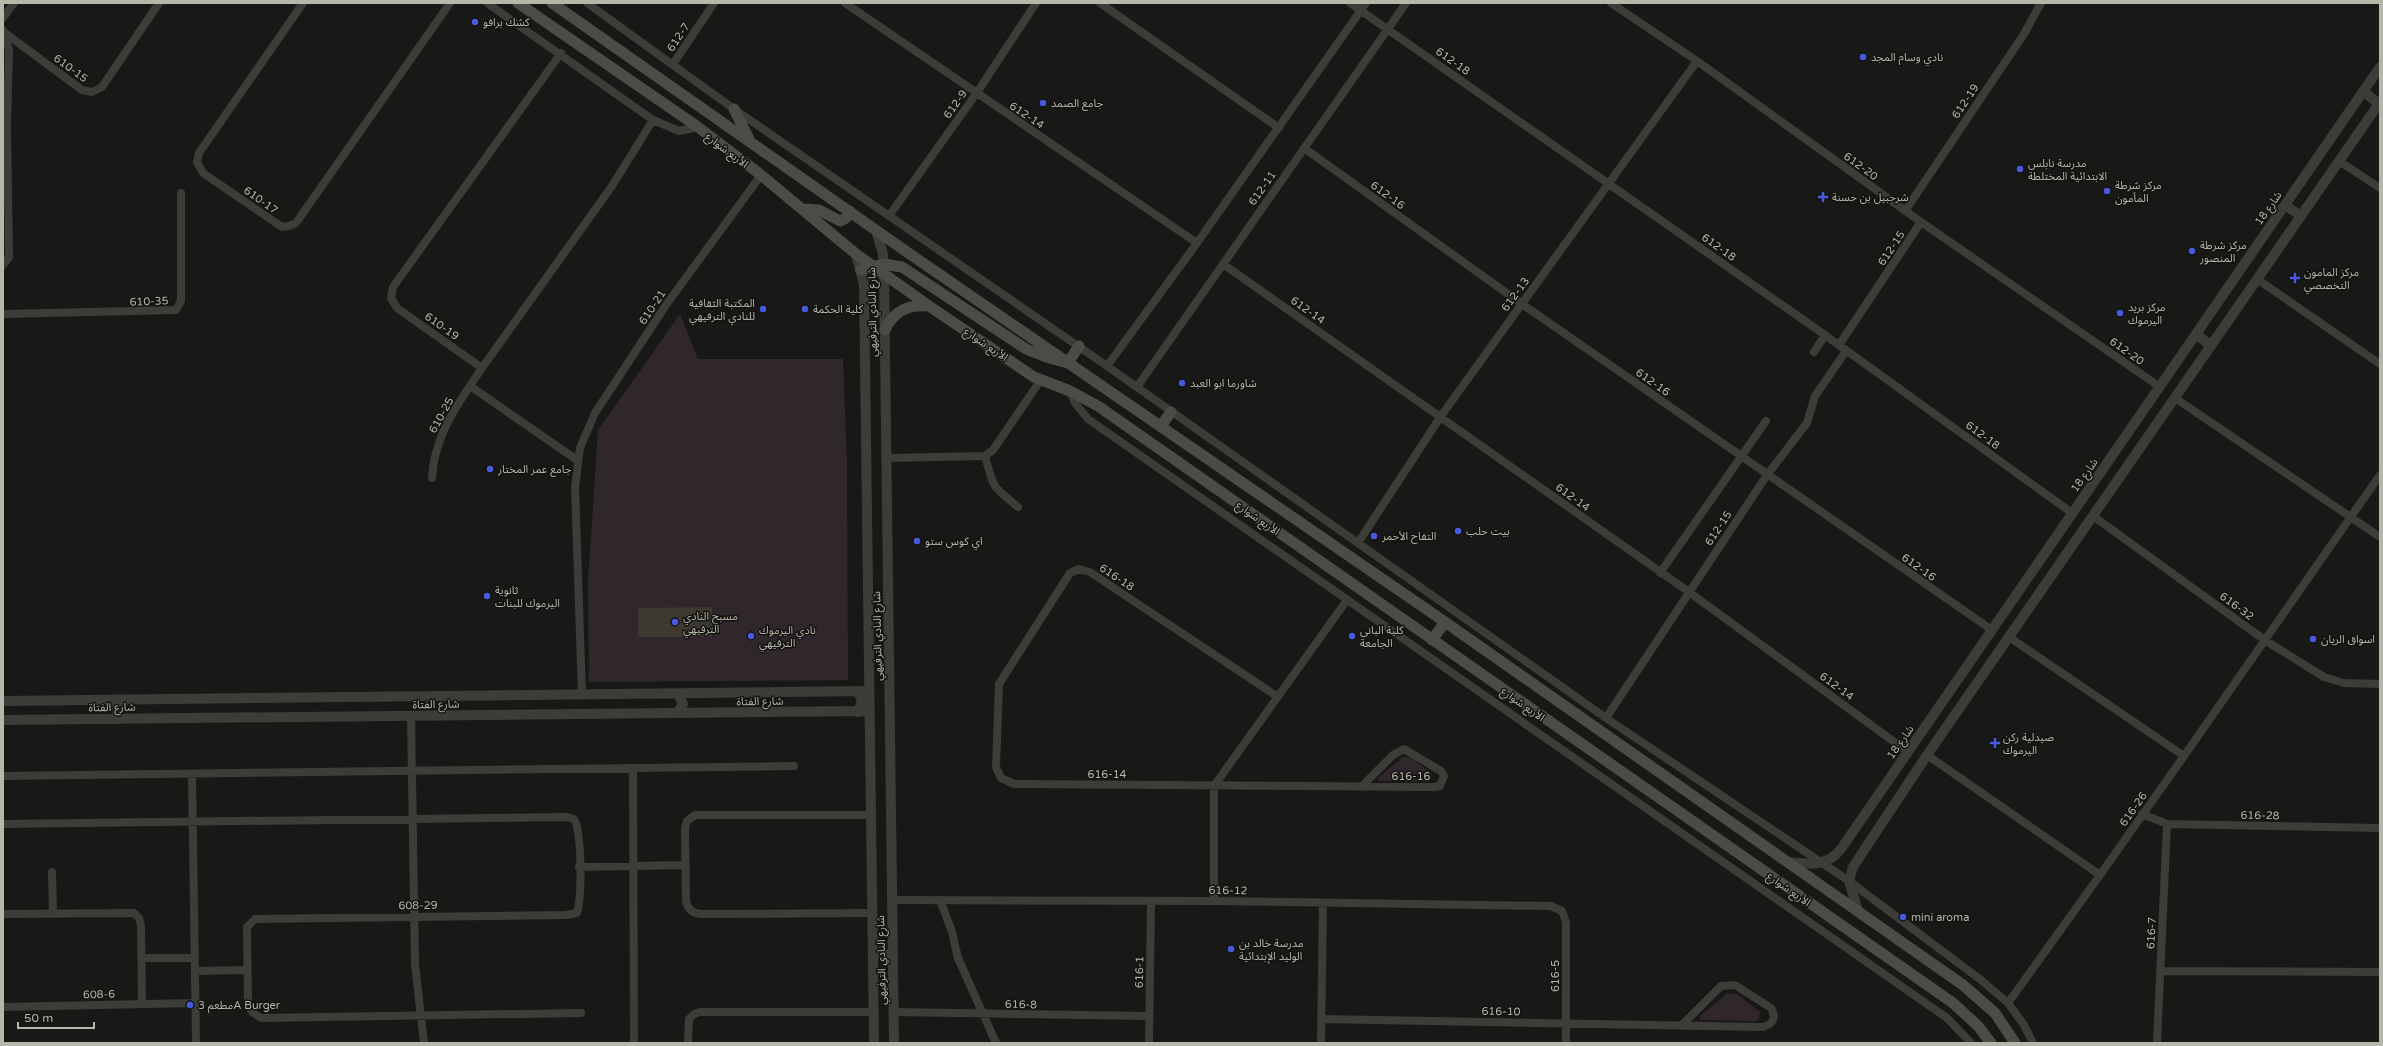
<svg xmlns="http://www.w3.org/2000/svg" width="2383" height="1046" viewBox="0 0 2383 1046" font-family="'Varela Round','Noto Sans Arabic',sans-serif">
  <rect width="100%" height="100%" fill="#181816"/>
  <path fill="#30272c" d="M680 314 698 359H843L847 461 848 680 589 682 588 581 598 430Z
    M1403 757 1411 758 1432 774 1431 780 1428 782 1378 781 1379 777Z
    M1728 993 1737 994 1760 1012 1759 1019 1756 1021 1700 1020 1701 1015Z"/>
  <path fill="#3d3830" d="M712 607V637H638V608Z"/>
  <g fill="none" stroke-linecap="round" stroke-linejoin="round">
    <path stroke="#3c3d38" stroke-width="8" d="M303 3 199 153 197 162 203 173 282 227 289 226 296 223 450 3
      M487 3 653 120 679 131 698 127
      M587 3 734 109 1107 366 1606 718 1849 881 1981 980 2008 1003 2024 1025 2033 1043
      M845 3 1197 243
      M1100 3 1279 128
      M1350 3 1825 335 2072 513
      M1611 3 1697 61 1921 222 2160 387
      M3 18 14 3
      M3 30 9 50 7 126 9 257 3 265
      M5 33 82 90 92 92 102 87 159 3
      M561 53 393 287 391 298 397 308 482 368 612 186 653 120
      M673 64 714 3
      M1304 148 1522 304 1992 630
      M2339 161 2380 188
      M1905 211 2024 34 2041 3
      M889 216 976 94 1036 3
      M1223 264 1689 592 1908 752
      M2257 279 2380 364
      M3 314 176 310 181 301V193
      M1839 345 1921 222
      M1814 352 1825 335
      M1107 366 1197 243 1366 3
      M470 386 577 460
      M1137 387 1406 3
      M1070 391 1075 403 1088 419 1947 1018 1971 1043
      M2175 398 2380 537
      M985 456C994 489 991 485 1018 507
      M886 458 985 456 993 450 1040 381
      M432 478C434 435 459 402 482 368
      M2093 516 2266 641 2324 677 2344 683 2380 684
      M1358 543 1441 416 1697 61
      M1660 573 1766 421
      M582 694 575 487 580 448 595 413 666 305 761 175
      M1278 697 1090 572 1079 569 1070 573 999 684 996 767 1001 778 1014 784 1434 787 1440 786 1444 776 1441 771 1404 749 1393 755 1361 787
      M411 716 415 964 424 1043
      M1606 718 1767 475 1807 423 1815 396 1846 351
      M1927 755 2100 875 2184 756 2009 637
      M2184 756 2380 475
      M633 768 634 1043
      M192 774 196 1043
      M3 776 794 766
      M2142 814 2167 824 2380 828
      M871 815H695L687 821 685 828 686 901C688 909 692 913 700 914L872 913
      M3 824 567 817 574 819C582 832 582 897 577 913L566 915 255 919 247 927 248 1004 252 1012 261 1018 581 1013
      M579 867 686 865
      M52 872 53 913
      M892 900 1214 901 1551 906 1562 911 1566 922V1043
      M940 900 952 932 958 958 996 1043
      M1214 901V786L1347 600
      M3 914 134 913 139 918 141 925 142 1004
      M142 958H195
      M195 971 247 970
      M2160 971 2380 972
      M2008 1003 2100 875
      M3 1007 195 1003
      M893 1012 1149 1016
      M1321 1019 1763 1027C1773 1024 1777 1018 1771 1008L1735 985 1721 986 1681 1026
      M688 1043 689 1019 694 1014 700 1012H874
      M1149 1043 1151 901
      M1321 1043 1323 903
      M2157 1043 2167 824"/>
    <path stroke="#3c3d38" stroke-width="10" d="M2363 91 2379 104
      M2285 205 2301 216
      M876 230 883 254 884 274 894 1043
      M856 254 864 285 874 1043
      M2196 334 2211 346
      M858 691 862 701 858 712
      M3 701 869 691
      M677 713 683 704 678 694
      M117 719 118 700
      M3 720 870 711
      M1788 862C1809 864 1827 867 1841 849L2380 67
      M1858 911 1849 881 1853 867 1927 755 2380 102
      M873 953 893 956"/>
    <path stroke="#4c4c46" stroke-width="11" d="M518 3 698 127 761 175 856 254 929 306 1034 377 1070 391 1098 406 1953 1003 1978 1026 1991 1043
      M552 3 907 252 1445 622 1963 985 1995 1013 2015 1043
      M734 109 749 139
      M802 209 819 210 840 221 846 218 850 211
      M861 270 884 264 902 267 1026 349 1046 357 1068 363 1079 346
      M885 330C893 311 909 304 929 306
      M1161 426 1171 412
      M1432 640 1445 622"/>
  </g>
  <g fill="#4759df" stroke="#131311" stroke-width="1.5">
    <circle cx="475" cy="22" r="4"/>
    <circle cx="1863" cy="57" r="4"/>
    <circle cx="1043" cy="103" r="4"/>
    <circle cx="2020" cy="169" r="4"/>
    <circle cx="2107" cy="191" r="4"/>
    <path d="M1821 191h4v4h4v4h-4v4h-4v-4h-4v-4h4z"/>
    <circle cx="2192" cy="251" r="4"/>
    <path d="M2293 272h4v4h4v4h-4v4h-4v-4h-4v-4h4z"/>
    <circle cx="763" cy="309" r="4"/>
    <circle cx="805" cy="309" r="4"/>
    <circle cx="2120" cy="313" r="4"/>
    <circle cx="1182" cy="383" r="4"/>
    <circle cx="490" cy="469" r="4"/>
    <circle cx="1458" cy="531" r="4"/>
    <circle cx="1374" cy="536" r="4"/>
    <circle cx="917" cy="541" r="4"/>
    <circle cx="487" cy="596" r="4"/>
    <circle cx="675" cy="622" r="4"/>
    <circle cx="751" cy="636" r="4"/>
    <circle cx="1352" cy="636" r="4"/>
    <circle cx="2313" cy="639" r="4"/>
    <path d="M1993 737h4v4h4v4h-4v4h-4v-4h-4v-4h4z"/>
    <circle cx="1903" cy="917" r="4"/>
    <circle cx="1231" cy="949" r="4"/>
    <circle cx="190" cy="1005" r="4"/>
  </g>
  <g text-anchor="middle" stroke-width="3" stroke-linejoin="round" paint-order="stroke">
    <g font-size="11" fill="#b7b6aa" stroke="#131311" text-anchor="start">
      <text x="483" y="26">كشك برافو</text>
      <text x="1871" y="61">نادي وسام المجد</text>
      <text x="1051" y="107">جامع الصمد</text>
      <text x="2028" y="167">مدرسة نابلس<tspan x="2028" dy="13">الابتدائية المختلطة</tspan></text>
      <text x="2115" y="189">مركز شرطة<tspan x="2115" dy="13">المأمون</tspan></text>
      <text x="1832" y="201">شرحبيل بن حسنة</text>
      <text x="2200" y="249">مركز شرطة<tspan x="2200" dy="13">المنصور</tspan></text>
      <text x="2304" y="276">مركز المامون<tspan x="2304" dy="13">التخصصي</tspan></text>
      <text x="755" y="307" text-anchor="end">المكتبة الثقافية<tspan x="755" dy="13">للنادي الترفيهي</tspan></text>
      <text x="2128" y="311">مركز بريد<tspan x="2128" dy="13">اليرموك</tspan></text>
      <text x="813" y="313">كلية الحكمة</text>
      <text x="1190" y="387">شاورما ابو العبد</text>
      <text x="498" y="473">جامع عمر المختار</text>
      <text x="1466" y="535">بيت حلب</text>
      <text x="1382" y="540">التفاح الأحمر</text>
      <text x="925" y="545">اي كوس ستو</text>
      <text x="495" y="594">ثانوية<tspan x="495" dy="13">اليرموك للبنات</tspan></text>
      <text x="683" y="620">مسبح النادي<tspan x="683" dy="13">الترفيهي</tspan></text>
      <text x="759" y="634">نادي اليرموك<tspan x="759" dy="13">الترفيهي</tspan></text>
      <text x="1360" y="634">كلية الباني<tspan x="1360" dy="13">الجامعة</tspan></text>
      <text x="2321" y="643">اسواق الريان</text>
      <text x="2003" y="741">صيدلية ركن<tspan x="2003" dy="13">اليرموك</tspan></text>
      <text x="1911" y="921">mini aroma</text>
      <text x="1239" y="947">مدرسة خالد بن<tspan x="1239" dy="13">الوليد الإبتدائية</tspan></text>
      <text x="198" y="1009">مطعم 3A Burger</text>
    </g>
    <g font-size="11" fill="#b7b6aa" stroke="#131311">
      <text transform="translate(678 37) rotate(-56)" y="4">612-7</text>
      <text transform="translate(1453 61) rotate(35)" y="4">612-18</text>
      <text transform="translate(71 68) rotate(36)" y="4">610-15</text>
      <text transform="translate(1965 101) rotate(-56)" y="4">612-19</text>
      <text transform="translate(955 104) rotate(-55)" y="4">612-9</text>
      <text transform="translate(1027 115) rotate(34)" y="4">612-14</text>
      <text transform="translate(727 150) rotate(37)" y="4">الأربع شوارع</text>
      <text transform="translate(1861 166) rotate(36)" y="4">612-20</text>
      <text transform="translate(1262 188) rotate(-55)" y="4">612-11</text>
      <text transform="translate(1388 195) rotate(36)" y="4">612-16</text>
      <text transform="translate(261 200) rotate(35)" y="4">610-17</text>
      <text transform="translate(2268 208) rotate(-55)" y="4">شارع 18</text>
      <text transform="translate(1719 247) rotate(35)" y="4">612-18</text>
      <text transform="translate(1891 248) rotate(-56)" y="4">612-15</text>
      <text transform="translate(1515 294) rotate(-54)" y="4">612-13</text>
      <text transform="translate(149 301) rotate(-2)" y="4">610-35</text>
      <text transform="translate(652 307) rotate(-56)" y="4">610-21</text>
      <text transform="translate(1308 310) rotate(35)" y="4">612-14</text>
      <text transform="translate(872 312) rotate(-91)" y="4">شارع النادي الترفيهي</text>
      <text transform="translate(442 326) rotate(35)" y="4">610-19</text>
      <text transform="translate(986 344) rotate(34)" y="4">الأربع شوارع</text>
      <text transform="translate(2127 351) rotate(35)" y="4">612-20</text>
      <text transform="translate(1653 382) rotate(35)" y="4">612-16</text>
      <text transform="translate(441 415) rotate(-61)" y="4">610-25</text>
      <text transform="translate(1983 435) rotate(36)" y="4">612-18</text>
      <text transform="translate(2084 475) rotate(-55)" y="4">شارع 18</text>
      <text transform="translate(1573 497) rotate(36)" y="4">612-14</text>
      <text transform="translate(1258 518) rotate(35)" y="4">الأربع شوارع</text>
      <text transform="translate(1718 528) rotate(-56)" y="4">612-15</text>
      <text transform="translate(1919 567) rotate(35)" y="4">612-16</text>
      <text transform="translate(1117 577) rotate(34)" y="4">616-18</text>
      <text transform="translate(2237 606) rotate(36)" y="4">616-32</text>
      <text transform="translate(877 636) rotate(-91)" y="4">شارع النادي الترفيهي</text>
      <text transform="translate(1837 686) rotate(36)" y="4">612-14</text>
      <text transform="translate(760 701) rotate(-1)" y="4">شارع الفتاة</text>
      <text transform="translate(436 704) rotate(-1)" y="4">شارع الفتاة</text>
      <text transform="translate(1523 704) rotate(35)" y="4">الأربع شوارع</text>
      <text transform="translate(112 707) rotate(-1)" y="4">شارع الفتاة</text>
      <text transform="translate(1900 742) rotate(-55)" y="4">شارع 18</text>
      <text x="1107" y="778">616-14</text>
      <text x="1411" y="780">616-16</text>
      <text transform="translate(2133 809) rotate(-55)" y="4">616-26</text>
      <text transform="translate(2260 815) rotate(1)" y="4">616-28</text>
      <text transform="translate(1789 889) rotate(35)" y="4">الأربع شوارع</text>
      <text transform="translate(1228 890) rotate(1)" y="4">616-12</text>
      <text transform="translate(418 905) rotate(-1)" y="4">608-29</text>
      <text transform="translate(2151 933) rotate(-87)" y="4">616-7</text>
      <text transform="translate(881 960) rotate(-91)" y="4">شارع النادي الترفيهي</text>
      <text transform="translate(1139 972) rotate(-89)" y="4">616-1</text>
      <text transform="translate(1555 976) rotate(-90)" y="4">616-5</text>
      <text transform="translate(99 994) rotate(-1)" y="4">608-6</text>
      <text transform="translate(1021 1004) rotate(1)" y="4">616-8</text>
      <text transform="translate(1501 1011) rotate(1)" y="4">616-10</text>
    </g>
  </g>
  <rect width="2383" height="1046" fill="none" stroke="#b7b6aa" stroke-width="8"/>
  <path d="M18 1022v6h76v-6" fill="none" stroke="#b7b6aa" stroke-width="2"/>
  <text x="24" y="1022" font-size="12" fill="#b7b6aa" stroke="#131311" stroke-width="3" paint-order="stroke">50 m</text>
</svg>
